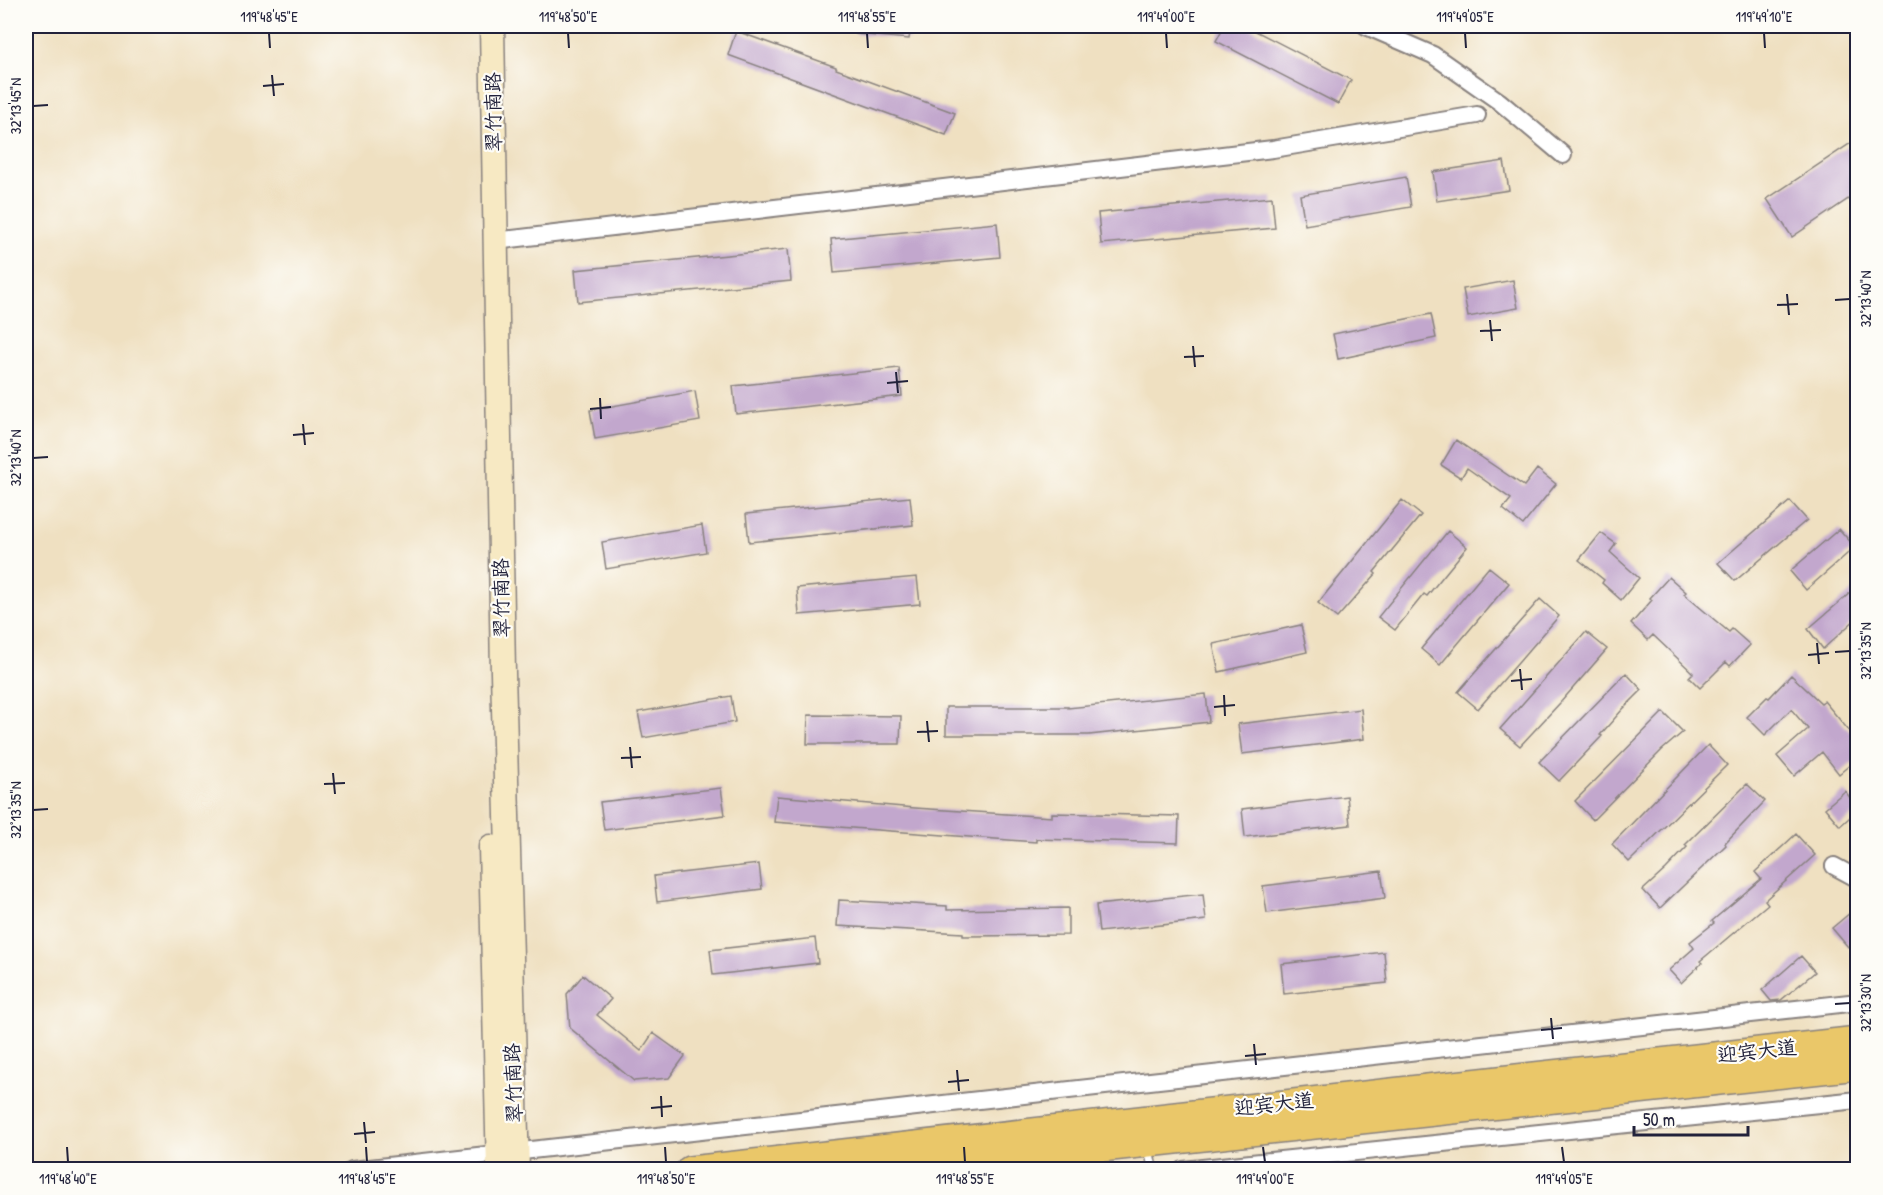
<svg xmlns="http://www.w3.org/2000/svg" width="1883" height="1195" viewBox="0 0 1883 1195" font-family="'Patrick Hand','LXGW WenKai TC',sans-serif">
  <rect width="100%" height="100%" fill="#fdfcf7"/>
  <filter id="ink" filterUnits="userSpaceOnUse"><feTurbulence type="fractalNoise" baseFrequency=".0167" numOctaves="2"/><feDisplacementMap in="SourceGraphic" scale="12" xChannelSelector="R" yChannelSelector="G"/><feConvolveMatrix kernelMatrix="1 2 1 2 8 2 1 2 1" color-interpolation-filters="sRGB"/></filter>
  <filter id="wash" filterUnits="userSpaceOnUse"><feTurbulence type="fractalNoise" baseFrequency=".008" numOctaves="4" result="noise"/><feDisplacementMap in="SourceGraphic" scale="24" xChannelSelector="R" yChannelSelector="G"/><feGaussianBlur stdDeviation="1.35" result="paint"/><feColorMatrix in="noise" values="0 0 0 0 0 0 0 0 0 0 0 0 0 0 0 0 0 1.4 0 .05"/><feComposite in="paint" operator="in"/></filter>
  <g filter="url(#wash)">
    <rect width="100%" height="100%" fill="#efe0c1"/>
    <g id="blocks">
      <path fill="#c2a7cd" d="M857 26H911L909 39 856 34Z
        M1224 26H1246L1351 80 1338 104 1216 41Z
        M736 31 836 67V69L955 113 946 135 728 55Z
        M1857 139V193L1792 237 1767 199Z
        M1504 161 1509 190 1437 201 1433 172Z
        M1406 177 1411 207 1305 225 1300 195Z
        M1272 197 1275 228 1101 244 1098 213Z
        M997 223 1000 257 834 273 831 239Z
        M788 249 791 281 578 302 575 270Z
        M1513 280 1518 308 1468 317 1463 289Z
        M1431 314 1436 338 1338 359 1333 334Z
        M899 368 902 396 736 414 733 386Z
        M695 391 700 421 595 439 590 410Z
        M1456 440 1524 486 1537 469 1556 484 1523 525 1503 509 1511 499 1467 468 1461 478 1441 465Z
        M910 497 913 525 749 542 746 514Z
        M1402 500 1421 515 1374 572 1376 574 1337 618 1318 603Z
        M1790 501 1807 520 1735 581 1718 563Z
        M702 525 706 552 606 569 602 542Z
        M1839 529 1855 547 1806 590 1790 571Z
        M1448 531 1467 547 1427 596 1424 594 1395 630 1378 617Z
        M1601 533 1616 544 1610 552 1639 578 1621 600 1602 583 1604 580 1579 560Z
        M1489 567 1509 583 1440 665 1421 649Z
        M917 577 920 604 799 615 797 588Z
        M1669 577 1686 592 1684 594 1729 632 1732 629 1750 645 1730 666 1726 662 1700 688 1689 677 1693 673 1653 635 1648 640 1631 624 1652 600 1650 598Z
        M1857 587V618L1823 649 1808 629Z
        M1540 599 1559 616 1478 709 1458 692Z
        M1301 625 1307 652 1219 672 1213 644Z
        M1586 632 1607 649 1560 703 1520 746 1500 729Z
        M1626 673 1642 690 1622 710 1600 735 1602 736 1559 781 1539 762Z
        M1791 675 1821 703 1824 701 1850 732 1857 726V759L1839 774 1822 752 1794 776 1777 756 1808 729 1791 709 1765 735 1747 717 1767 697 1769 698Z
        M1206 694 1209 722 1089 735H946V707H1068V708Z
        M731 696 735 722 643 738 638 712Z
        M1361 709 1364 739 1242 754 1238 724Z
        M1663 712 1683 732 1662 750 1593 820 1575 801Z
        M808 715 901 716 900 744H807Z
        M1708 745 1727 765 1629 862 1612 844Z
        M1747 784 1765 801 1725 843 1726 845 1660 908 1643 890 1666 869 1687 847 1685 845Z
        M721 788 725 815 604 830 600 802Z
        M1845 791 1857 807V811L1840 826 1825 808Z
        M777 796 915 808 1052 817V813L1179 816 1178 843 1036 839V842L774 822Z
        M1347 796 1350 825 1245 837 1242 809Z
        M1796 834 1815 855 1765 900 1768 904 1700 961 1702 963 1681 983 1669 970 1694 948 1690 942 1714 923 1712 921 1761 879 1755 872Z
        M759 864 762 889 657 902 654 876Z
        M1381 871 1385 898 1267 913 1263 886Z
        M1203 894 1206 920 1099 932 1096 905Z
        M839 900 947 906V910L1068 908V935L963 936V933L837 926Z
        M1857 907V939L1848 947 1832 928Z
        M815 938 818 963 713 975 710 950Z
        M1384 952 1387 983 1284 994 1281 964Z
        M1801 956 1815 972 1781 1000 1771 1001 1762 990Z
        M583 975 611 999 597 1015 641 1051 653 1033 685 1056 669 1078 634 1081 570 1028 567 994Z"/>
    </g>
  </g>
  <g filter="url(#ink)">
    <use href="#blocks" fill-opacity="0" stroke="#88817e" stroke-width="1.5"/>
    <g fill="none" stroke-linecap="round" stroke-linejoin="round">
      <defs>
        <path id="service" d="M1148 1146 1153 1170"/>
        <path id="minor" d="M1366 26 1433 55 1500 102 1563 155
          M495 241 1273 149 1477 115
          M1834 866 1858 879
          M352 1170 1858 1002
          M1183 1170 1858 1100"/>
        <path id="secondary" d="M492 26 503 673 517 1170
          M491 847 499 1170"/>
        <path id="primary" d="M690 1170 1858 1040
          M901 1170 1858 1066"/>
      </defs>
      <use href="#service" stroke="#88817e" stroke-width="11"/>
      <use href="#minor" stroke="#88817e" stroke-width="20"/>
      <use href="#secondary" stroke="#88817e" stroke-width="27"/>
      <use href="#primary" stroke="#88817e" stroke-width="30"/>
      <use href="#service" stroke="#fff" stroke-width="8"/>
      <use href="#minor" stroke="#fff" stroke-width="16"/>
      <use href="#secondary" stroke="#f7e9c3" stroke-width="24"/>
      <use href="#primary" stroke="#eac769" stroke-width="27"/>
    </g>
  </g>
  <path fill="none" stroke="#22223b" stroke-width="2" d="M269 33 270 48M568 33 569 48M867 33 868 48M1166 33 1167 48M1465 33 1466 48M1764 33 1765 48M272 75 274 96M263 86 284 84M33 106 48 105M1787 294 1789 315M1835 300 1850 299M1777 305 1798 304M1490 320 1492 341M1480 331 1501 330M1193 346 1195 367M1184 357 1204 356M896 372 898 393M887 383 908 381M600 398 601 419M590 409 611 407M303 424 305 445M293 435 314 433M33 458 48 457M1817 643 1819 664M1835 652 1850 651M1808 655 1829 653M1520 669 1522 690M1511 681 1532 679M1224 695 1225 716M1214 707 1235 705M927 721 929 742M917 732 938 731M630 747 632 768M621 758 641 757M333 773 335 794M324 784 345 783M33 810 48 809M1835 1004 1850 1003M1551 1018 1553 1039M1541 1030 1562 1028M1254 1044 1256 1065M1245 1056 1266 1054M957 1070 959 1091M948 1082 969 1080M661 1096 662 1117M651 1108 672 1106M364 1122 366 1143M354 1134 375 1132M67 1147 68 1162M366 1147 367 1162M665 1147 666 1162M964 1147 965 1162M1263 1147 1265 1162M1562 1147 1564 1162"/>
  <g text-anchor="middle" stroke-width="4.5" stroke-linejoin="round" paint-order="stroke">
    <g font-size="20" fill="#22223b" stroke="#fdfcf7">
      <text transform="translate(493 112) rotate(-91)" y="7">翠竹南路</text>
      <text transform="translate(501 598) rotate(-91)" y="7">翠竹南路</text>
      <text transform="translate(1757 1051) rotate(-6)" y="7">迎宾大道</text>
      <text transform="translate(513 1083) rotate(-92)" y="7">翠竹南路</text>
      <text transform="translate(1274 1104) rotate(-6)" y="7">迎宾大道</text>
    </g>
  </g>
  <rect width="1883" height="1195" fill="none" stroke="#fdfcf7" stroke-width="66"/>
  <path d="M1634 1126v9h114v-9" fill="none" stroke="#22223b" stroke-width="3"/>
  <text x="1643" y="1126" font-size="18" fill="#22223b" stroke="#fdfcf7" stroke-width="4.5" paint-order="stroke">50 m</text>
  <rect x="33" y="33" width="1817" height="1129" fill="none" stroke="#22223b" stroke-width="2"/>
  <g font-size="15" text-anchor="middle" fill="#22223b">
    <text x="269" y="22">119°48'45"E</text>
    <text x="568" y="22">119°48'50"E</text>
    <text x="867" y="22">119°48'55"E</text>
    <text x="1166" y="22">119°49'00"E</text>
    <text x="1465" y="22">119°49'05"E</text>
    <text x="1764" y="22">119°49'10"E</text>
    <text transform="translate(16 106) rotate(-90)" y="5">32°13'45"N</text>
    <text transform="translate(1866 299) rotate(-90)" y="5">32°13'40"N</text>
    <text transform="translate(16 458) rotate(-90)" y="5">32°13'40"N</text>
    <text transform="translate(1866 651) rotate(-90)" y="5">32°13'35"N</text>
    <text transform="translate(16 810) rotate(-90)" y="5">32°13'35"N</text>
    <text transform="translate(1866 1003) rotate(-90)" y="5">32°13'30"N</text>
    <text x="68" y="1184">119°48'40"E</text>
    <text x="367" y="1184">119°48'45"E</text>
    <text x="666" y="1184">119°48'50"E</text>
    <text x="965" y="1184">119°48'55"E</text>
    <text x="1265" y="1184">119°49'00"E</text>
    <text x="1564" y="1184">119°49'05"E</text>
  </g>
</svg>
